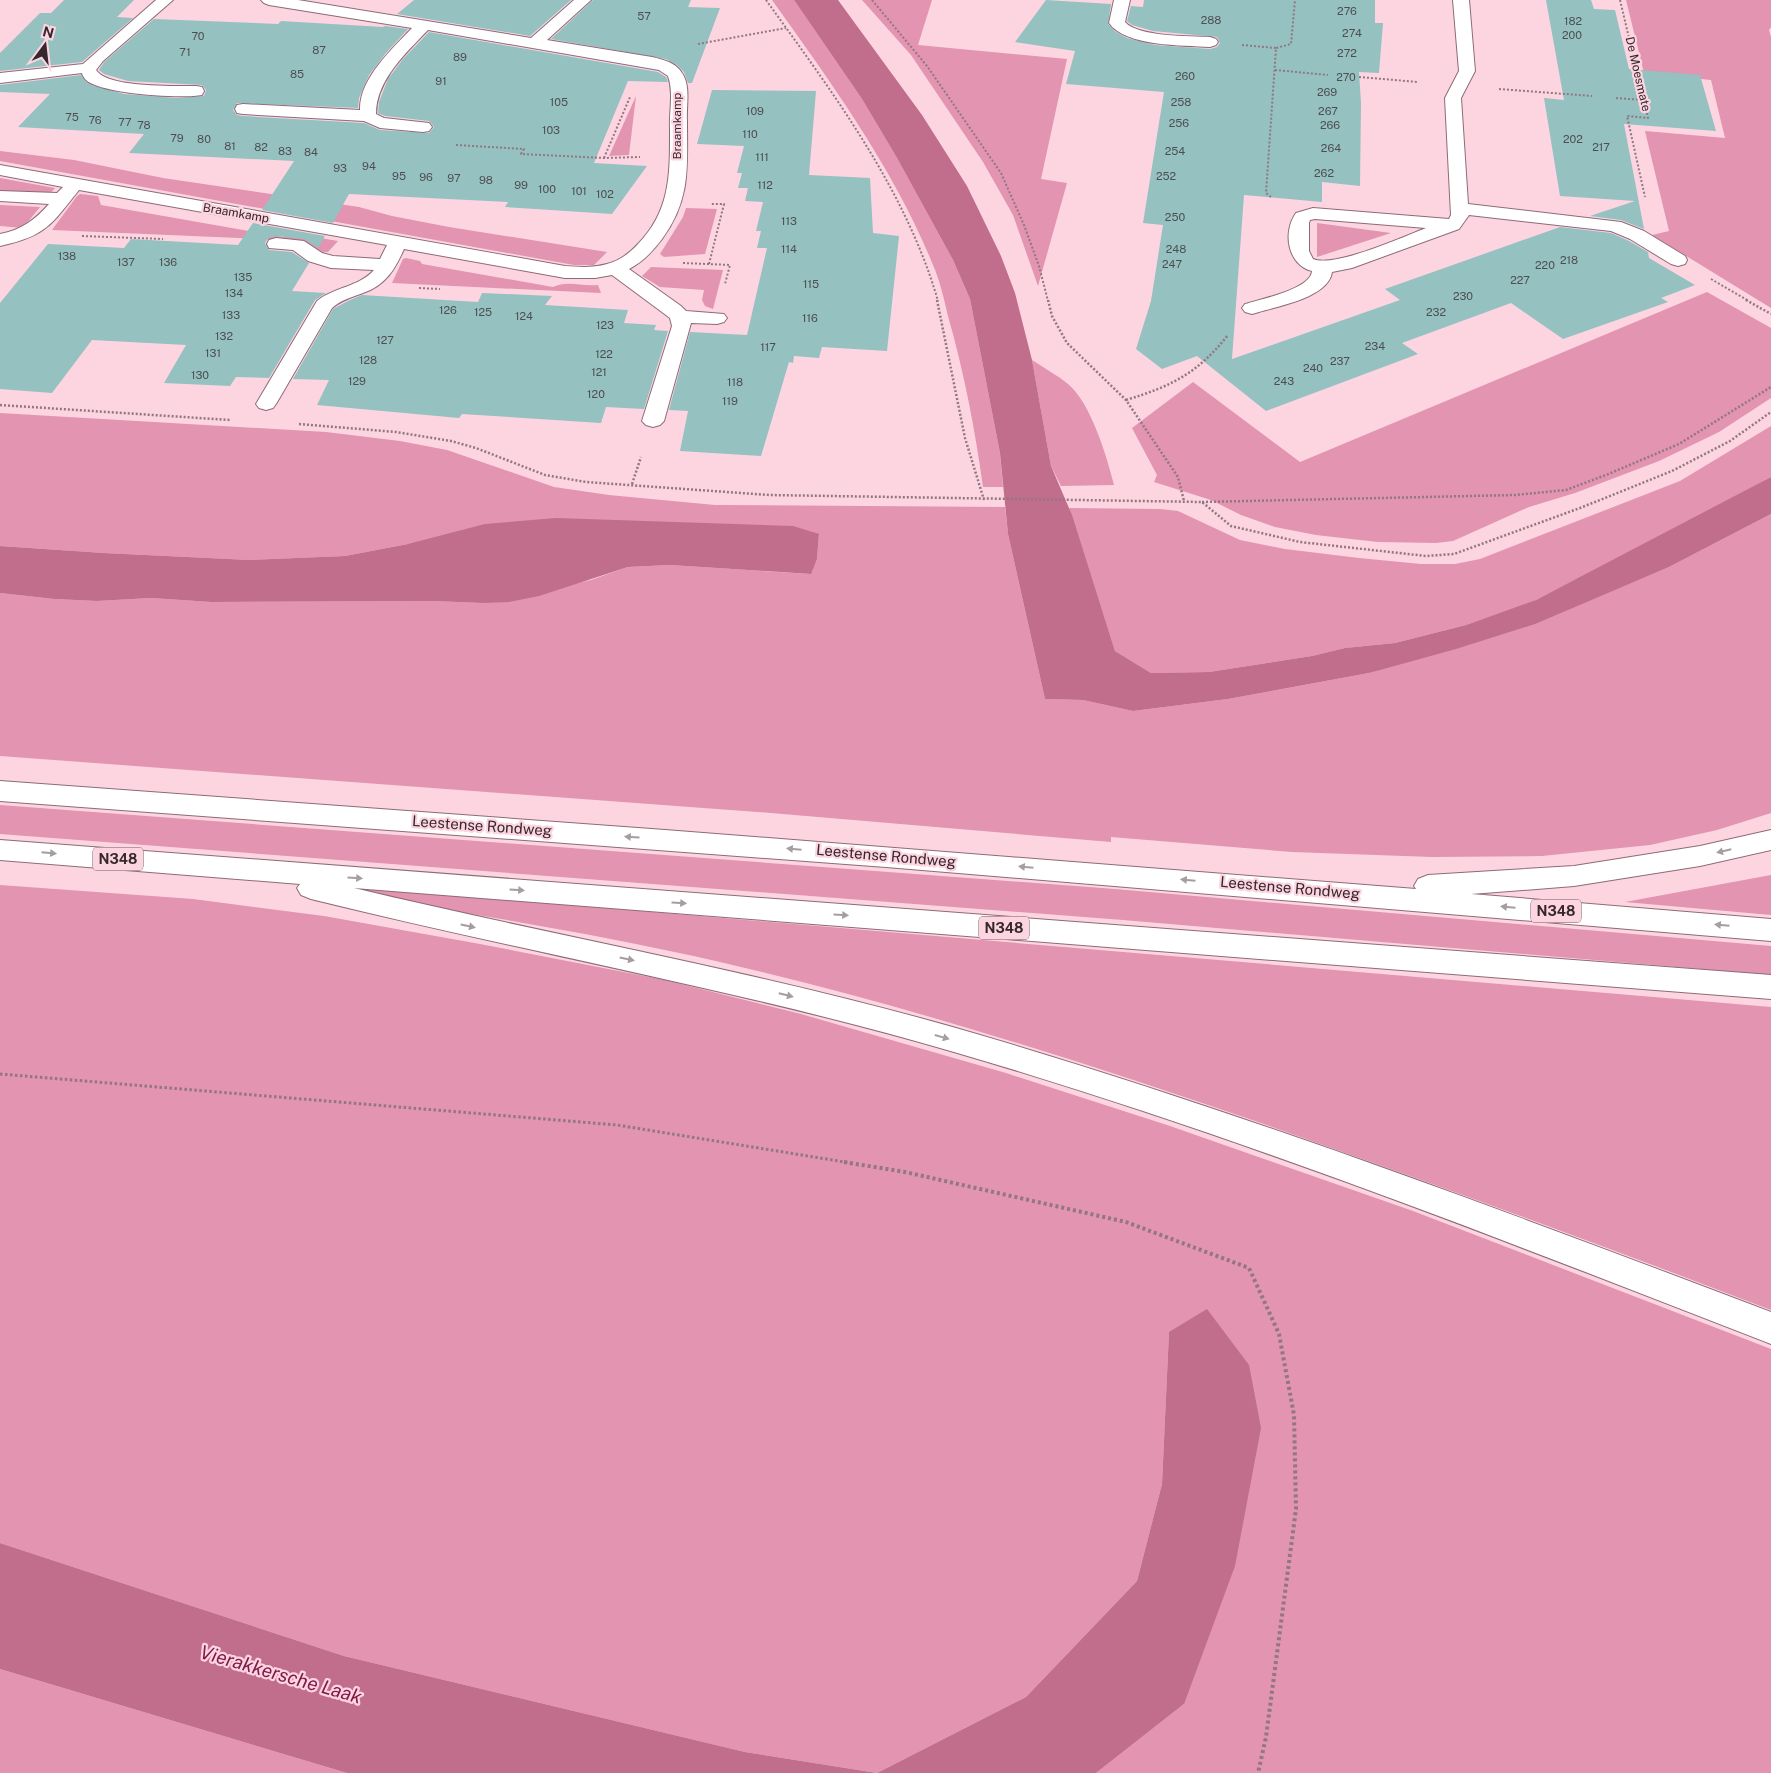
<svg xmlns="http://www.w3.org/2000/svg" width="1771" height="1773" viewBox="0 0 1771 1773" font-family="'Public Sans',sans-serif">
  <rect width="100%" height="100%" fill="#fcd5e1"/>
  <path fill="#e294b0" d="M772 0H794L862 99 897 158 953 260 970 299 1000 453 1003 487H983C975 429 964 372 948 316 944 299 940 281 933 265 894 169 832 84 772 0Z
    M862 0H932L918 45 1067 59 1041 179 1067 183 1038 286 1013 215 983 162 911 55Z
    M1626 0H1771V27L1769 30 1771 37V308L1652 235 1669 231 1645 131 1725 138 1711 80 1644 73Z
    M636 96 629 155 609 156Z
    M0 151 74 160 163 178 359 207 392 216 449 227 607 252 594 265H574L0 161Z
    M0 178 55 188 49 195 0 193Z
    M80 194 98 196 101 205 283 237 296 234 338 241 328 252H323L285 240 52 230 77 196Z
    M0 205 40 207 23 228 0 226Z
    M686 208 717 209 705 254 664 257 660 254 683 217Z
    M1317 223 1391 233 1317 257Z
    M406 258 420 261 422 264 553 287C568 280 582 287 598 285L601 293 392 283 403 259Z
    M651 267 723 270 713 309 705 306 702 300 704 290 660 287 642 276Z
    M1707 292 1771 328V398L1719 432 1659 461 1575 493 1529 507 1453 541 1436 543 1378 542 1316 535 1275 527 1241 515 1211 500 1154 482 1157 475 1132 428 1193 382 1300 462Z
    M1032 360C1044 368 1057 375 1068 384 1091 403 1107 457 1114 485L1061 486 1051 466Z
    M0 413 326 432 400 441 447 450 554 487 609 495 715 505 1005 507 1008 534 1045 699 1083 700 1133 711 1228 699 1369 673 1611 591 1669 567 1771 514V813L1717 830 1650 845 1542 856 1432 857 1292 852 1111 837V842L771 813 0 756V593L54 599 97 601 151 598 211 602 433 601 482 603 591 580 628 567 670 565 810 574 817 559 819 535 408 544 345 556 250 560 104 553 0 546Z
    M1771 426V477L1679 527 1532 602 1466 625 1395 643 1345 648 1312 656 1209 672 1151 673 1115 651 1069 508 1160 509 1178 511 1240 540 1285 549 1359 558 1421 564H1455L1480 559 1680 481Z
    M0 805 1115 889 1771 946V975L1123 920 0 834Z
    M1771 875V915L1625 902Z
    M0 885 193 899 324 916 480 944 665 980 801 1014 1006 1073 1170 1126 1413 1211 1771 1349V1773H1096L1184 1704 1169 1332 1162 1484 1137 1581 1026 1697 877 1773 745 1752 344 1656 0 1543Z
    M358 887 1771 1007V1310C1602 1245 1432 1183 1261 1123 1083 1062 903 1004 720 962 599 934 476 915 354 894Z
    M0 1669 347 1773H0Z"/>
  <path fill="#c16d8c" d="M794 0H838L922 115 967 186 1001 256 1015 293 1032 360 1051 466 1072 515 1115 651 1151 673 1209 672 1312 656 1345 648 1395 643 1466 625 1536 600 1771 477V514L1669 567 1535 624 1456 649 1369 673 1228 699 1133 711 1083 700 1045 699 1008 534 1000 453 970 299 953 260 897 158 862 99Z
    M556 518 793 526 819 534 817 559 811 574 670 565 628 567 539 596 509 602 482 603 433 601 211 602 151 598 97 601 54 599 0 593V546L104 553 250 560 345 556 408 544 485 524Z
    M1207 1309 1249 1365 1261 1428 1235 1566 1184 1704 1096 1773H347L0 1669V1543L344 1656 745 1752 877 1773 1026 1697 1137 1581 1162 1484 1169 1332Z"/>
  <path fill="#95c1c0" d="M64 0H134L117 17 133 18 82 62 0 71V53L40 13H51Z
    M414 0H571L530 36 397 14Z
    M593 0H691L688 7 720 8 692 83H688L684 72 677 65 666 59 551 39Z
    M1046 0 1111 4 1108 24 1116 32 1127 38 1155 45 1210 49 1217 47 1220 43 1217 37 1153 31 1132 25 1127 21 1131 6 1143 7 1144 0H1375V23H1383L1379 73 1359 72 1361 103 1360 186 1322 182V202L1244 195 1232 359 1400 300 1385 289 1560 227 1611 233 1629 241 1648 252 1649 258 1695 285 1661 298 1668 302 1563 339 1511 303 1402 343 1418 354 1266 411 1197 356 1162 369 1136 349 1151 301 1163 225 1143 223 1164 92 1066 84 1075 51 1015 42Z
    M1546 0H1591L1594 9 1615 10 1629 69 1700 75 1716 131 1624 124 1644 229 1621 220 1590 216 1635 201 1560 196 1544 98 1564 100Z
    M154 19 278 24 281 21 383 27 385 26 408 29 385 54 369 75 359 98 358 108 237 103 233 110 237 115 243 116 364 123 380 130 429 133 434 127 429 121 385 116 378 113 379 102 388 79 403 59 429 32 658 72 666 77 668 82 628 81 594 163 647 166 612 214 505 207 508 202 349 194 333 223 262 210 294 161 129 153 144 134 18 127 50 94 0 92V85L81 75 85 81 94 86 124 94 177 98 204 96 206 90 202 85 128 81 104 74 99 70 104 62Z
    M712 90 816 91 809 175 870 178 873 233 899 236 887 351 822 347 819 358 794 356 793 363 789 362 761 456 680 451 688 411 669 410 690 332 747 335 767 248H757L761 231H756L763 202 745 201 748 188H738L742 173H737L744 146 697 144Z
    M253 223 325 236 318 248 304 239 276 236 268 238 265 243 269 250 292 252 309 263 292 291 326 293 315 300 269 378 236 377 230 386 164 383 186 345 92 340 52 393 0 389V303L48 244 124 248 131 239 238 245Z
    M482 293 552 296 545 305 628 310 624 323 656 325 654 330 668 331 644 409 606 407 601 423 462 414 459 418 317 405 329 380 293 379 333 309 348 301 362 295 478 302Z"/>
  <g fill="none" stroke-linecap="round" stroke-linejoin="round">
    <defs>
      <path id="minor" d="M156 0H173L103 61 96 70C107 88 176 86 196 86L202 87 204 91 202 95C182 99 101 94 86 80 85 79 82 75 82 73L0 83V73L83 64Z
        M261 0H298L531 38 574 0H591L547 40 652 57C664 60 675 62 682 73 691 86 686 106 687 121 687 168 691 199 662 239 653 251 643 262 629 269L681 306 686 311 724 314 727 318 724 322 717 324 691 323 664 421 660 425 653 427 646 425 642 421 672 326 670 318 612 275 595 278H565L404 249C395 269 386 285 363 293 352 297 341 300 332 308L276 404 273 408 266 410 259 408 256 404 317 301C334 287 359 287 374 270L331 268 308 261 293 250 269 248 267 244 269 240 276 238 304 241 322 253 333 256 380 259 387 245 79 190C51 225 46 236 0 246V234C21 230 35 220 49 204L0 201V191L57 193 63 187 0 175V165L565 266C579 267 593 268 607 264 619 261 630 253 638 244 671 210 670 173 670 129 669 112 674 93 668 76L659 70 428 30C406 53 376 80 376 114L384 118 429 123 432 127 429 131 423 132 380 128 364 121 243 114 237 113 235 109 237 105 243 104 360 110C359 79 392 49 412 28L269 5 264 3Z
        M1114 0H1130L1125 22C1138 37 1190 36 1210 37L1216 39 1218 42 1216 45 1210 47C1182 45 1126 47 1109 23Z
        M1453 0H1469L1475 71 1461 98 1468 204 1621 222 1644 231 1685 256 1687 260 1685 264 1678 266 1671 264 1630 239 1611 231 1469 215 1459 229 1352 268 1332 272C1329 297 1279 306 1259 312L1252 314 1245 312 1242 308 1245 304C1261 299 1311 289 1312 271 1288 265 1282 233 1296 213L1313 208 1449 219 1451 215 1445 98 1459 71ZM1315 219 1426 228C1403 237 1334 268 1313 259L1309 251V223L1310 220Z"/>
      <path id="major" d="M0 781 665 830 1416 889 1414 886 1418 879 1428 875 1574 866 1700 846 1771 830V850L1700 866 1574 886 1471 894 1771 919V941L886 867 0 801Z
        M0 840 1771 975V999L354 888C554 936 757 971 956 1028 1232 1108 1502 1210 1771 1312V1344C1501 1239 1232 1133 954 1052 742 990 525 952 311 899L301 895 297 888 300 884 0 860Z"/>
    </defs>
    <use href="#minor" stroke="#8d6b76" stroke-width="2"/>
    <use href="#major" stroke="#8d6b76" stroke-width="2"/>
    <path stroke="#927780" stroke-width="2" stroke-dasharray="2 2" stroke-linecap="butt" d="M766 0C833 93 906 190 938 301
      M872 0 927 66 1001 173 1024 225 1039 266 1048 301
      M1620 0 1648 118 1627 116 1645 197
      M698 44 786 28
      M1242 45 1276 48
      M1275 70 1328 75
      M1359 77 1418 82
      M1499 89 1592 96
      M1616 98 1643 100
      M456 145 524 149 521 154 604 158 640 157
      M604 158 630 97
      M1271 197 1266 193 1276 48 1291 44 1295 0
      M82 236 163 239
      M683 263 730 265 725 284
      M709 264 724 204H711
      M1711 279 1749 301
      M419 288 440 289"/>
    <path stroke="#927780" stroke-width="2.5" stroke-dasharray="2 2" stroke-linecap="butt" d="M937 300 965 438 984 500
      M1048 300 1052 316 1067 343 1126 400 1178 477 1184 501
      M1746 300 1771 314
      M1126 400C1172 386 1198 373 1228 335
      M0 405 230 420
      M299 424 396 432 451 441 476 448 545 475 586 482 769 495 1202 502 1231 526 1300 542 1426 556 1454 554 1580 508 1672 471 1730 441 1771 412
      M632 484 641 457
      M1202 502 1515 495 1566 490 1606 475 1679 444 1771 387"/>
    <path stroke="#927780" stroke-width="3" stroke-dasharray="2.5 2.5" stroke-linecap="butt" d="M0 1074 617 1125 851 1163"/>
    <path stroke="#927780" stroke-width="4" stroke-dasharray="3 3" stroke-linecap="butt" d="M844 1162 905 1172 1126 1222 1249 1268 1279 1334 1294 1415 1296 1509 1266 1737 1258 1773"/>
    <use href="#minor" fill="#fff" fill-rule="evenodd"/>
    <use href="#major" fill="#fff" fill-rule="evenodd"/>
  </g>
  <defs><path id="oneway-solid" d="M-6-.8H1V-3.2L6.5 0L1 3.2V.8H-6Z" transform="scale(1.25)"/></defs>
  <g fill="#a59ea0">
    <use href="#oneway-solid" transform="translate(632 837) rotate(-176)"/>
    <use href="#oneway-solid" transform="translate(794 849) rotate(-175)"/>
    <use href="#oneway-solid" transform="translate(1724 851) rotate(167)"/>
    <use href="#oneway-solid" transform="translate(49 853) rotate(5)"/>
    <use href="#oneway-solid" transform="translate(1026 867) rotate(-175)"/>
    <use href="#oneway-solid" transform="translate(355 878) rotate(4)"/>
    <use href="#oneway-solid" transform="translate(1188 880) rotate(-175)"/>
    <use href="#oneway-solid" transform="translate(517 890) rotate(4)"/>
    <use href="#oneway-solid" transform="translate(679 903) rotate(4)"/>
    <use href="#oneway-solid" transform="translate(1508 907) rotate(-175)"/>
    <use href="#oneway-solid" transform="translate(841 915) rotate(4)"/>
    <use href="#oneway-solid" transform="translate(1722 925) rotate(-175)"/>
    <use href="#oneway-solid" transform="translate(468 926) rotate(12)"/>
    <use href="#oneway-solid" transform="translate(627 959) rotate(12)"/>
    <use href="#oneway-solid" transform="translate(786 995) rotate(14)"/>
    <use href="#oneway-solid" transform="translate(942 1037) rotate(16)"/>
  </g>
  <g text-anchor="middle" stroke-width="4.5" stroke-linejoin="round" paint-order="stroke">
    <g font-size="11" fill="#4e4e51">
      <text x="1347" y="15">276</text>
      <text x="644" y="20">57</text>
      <text x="1211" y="24">288</text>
      <text x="1573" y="25">182</text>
      <text x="1352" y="37">274</text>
      <text x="1572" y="39">200</text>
      <text x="198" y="40">70</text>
      <text x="319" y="54">87</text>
      <text x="185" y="56">71</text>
      <text x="1347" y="57">272</text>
      <text x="460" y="61">89</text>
      <text x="297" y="78">85</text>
      <text x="1185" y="80">260</text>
      <text x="1346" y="81">270</text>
      <text x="441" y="85">91</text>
      <text x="1327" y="96">269</text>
      <text x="559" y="106">105</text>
      <text x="1181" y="106">258</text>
      <text x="755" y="115">109</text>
      <text x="1328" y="115">267</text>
      <text x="72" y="121">75</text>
      <text x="95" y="124">76</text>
      <text x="125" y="126">77</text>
      <text x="1179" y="127">256</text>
      <text x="144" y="129">78</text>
      <text x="1330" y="129">266</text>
      <text x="551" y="134">103</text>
      <text x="750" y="138">110</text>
      <text x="177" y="142">79</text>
      <text x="204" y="143">80</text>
      <text x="1573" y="143">202</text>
      <text x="230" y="150">81</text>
      <text x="261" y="151">82</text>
      <text x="1601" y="151">217</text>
      <text x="1331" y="152">264</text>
      <text x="285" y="155">83</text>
      <text x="1175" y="155">254</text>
      <text x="311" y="156">84</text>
      <text x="762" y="161">111</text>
      <text x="369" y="170">94</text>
      <text x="340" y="172">93</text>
      <text x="1324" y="177">262</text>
      <text x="399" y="180">95</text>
      <text x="1166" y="180">252</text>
      <text x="426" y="181">96</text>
      <text x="454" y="182">97</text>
      <text x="486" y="184">98</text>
      <text x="521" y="189">99</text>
      <text x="765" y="189">112</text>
      <text x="547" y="193">100</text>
      <text x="579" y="195">101</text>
      <text x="605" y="198">102</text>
      <text x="1175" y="221">250</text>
      <text x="789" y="225">113</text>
      <text x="789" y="253">114</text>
      <text x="1176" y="253">248</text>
      <text x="67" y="260">138</text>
      <text x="1569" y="264">218</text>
      <text x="126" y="266">137</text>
      <text x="168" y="266">136</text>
      <text x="1172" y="268">247</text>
      <text x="1545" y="269">220</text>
      <text x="243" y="281">135</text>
      <text x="1520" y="284">227</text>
      <text x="811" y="288">115</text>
      <text x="234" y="297">134</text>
      <text x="1463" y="300">230</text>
      <text x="448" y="314">126</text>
      <text x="483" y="316">125</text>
      <text x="1436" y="316">232</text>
      <text x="231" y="319">133</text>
      <text x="524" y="320">124</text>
      <text x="810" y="322">116</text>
      <text x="605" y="329">123</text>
      <text x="224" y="340">132</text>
      <text x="385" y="344">127</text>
      <text x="1375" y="350">234</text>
      <text x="768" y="351">117</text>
      <text x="213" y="357">131</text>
      <text x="604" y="358">122</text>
      <text x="368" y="364">128</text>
      <text x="1340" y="365">237</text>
      <text x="1313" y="372">240</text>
      <text x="599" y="376">121</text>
      <text x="200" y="379">130</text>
      <text x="357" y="385">129</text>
      <text x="1284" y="385">243</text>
      <text x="735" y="386">118</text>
      <text x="596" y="398">120</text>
      <text x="730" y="405">119</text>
    </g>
    <g font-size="12" fill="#36272c" stroke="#fcd5e1">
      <text transform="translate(1638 74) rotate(77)" y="4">De Moesmate</text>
      <text transform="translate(677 126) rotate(-90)" y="4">Braamkamp</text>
      <text transform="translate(236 213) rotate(10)" y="4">Braamkamp</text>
    </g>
    <g fill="#fcd5e1" stroke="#715b62" stroke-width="1">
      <rect x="93" y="847.5" width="50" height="23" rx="4"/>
      <rect x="1531" y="899.5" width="50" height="23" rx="4"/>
      <rect x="979" y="916.5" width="50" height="23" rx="4"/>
    </g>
    <g font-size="14" font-weight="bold" fill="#36272c">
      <text x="118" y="864">N348</text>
      <text x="1556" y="916">N348</text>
      <text x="1004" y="933">N348</text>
    </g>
    <g font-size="15" fill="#36272c" stroke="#fcd5e1">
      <text transform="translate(482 826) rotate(4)" y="5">Leestense Rondweg</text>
      <text transform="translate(886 856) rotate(5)" y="5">Leestense Rondweg</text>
      <text transform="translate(1290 888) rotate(5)" y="5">Leestense Rondweg</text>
    </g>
    <g font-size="19" font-style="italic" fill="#811a4a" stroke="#fcd5e1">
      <text transform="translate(281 1674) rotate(16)" y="7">Vierakkersche Laak</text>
    </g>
  </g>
  <g transform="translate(45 45) rotate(15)" stroke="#fcd5e1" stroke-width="4" paint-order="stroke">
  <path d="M0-4L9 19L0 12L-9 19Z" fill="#36272c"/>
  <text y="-8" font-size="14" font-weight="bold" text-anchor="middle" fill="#36272c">N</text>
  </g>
</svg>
